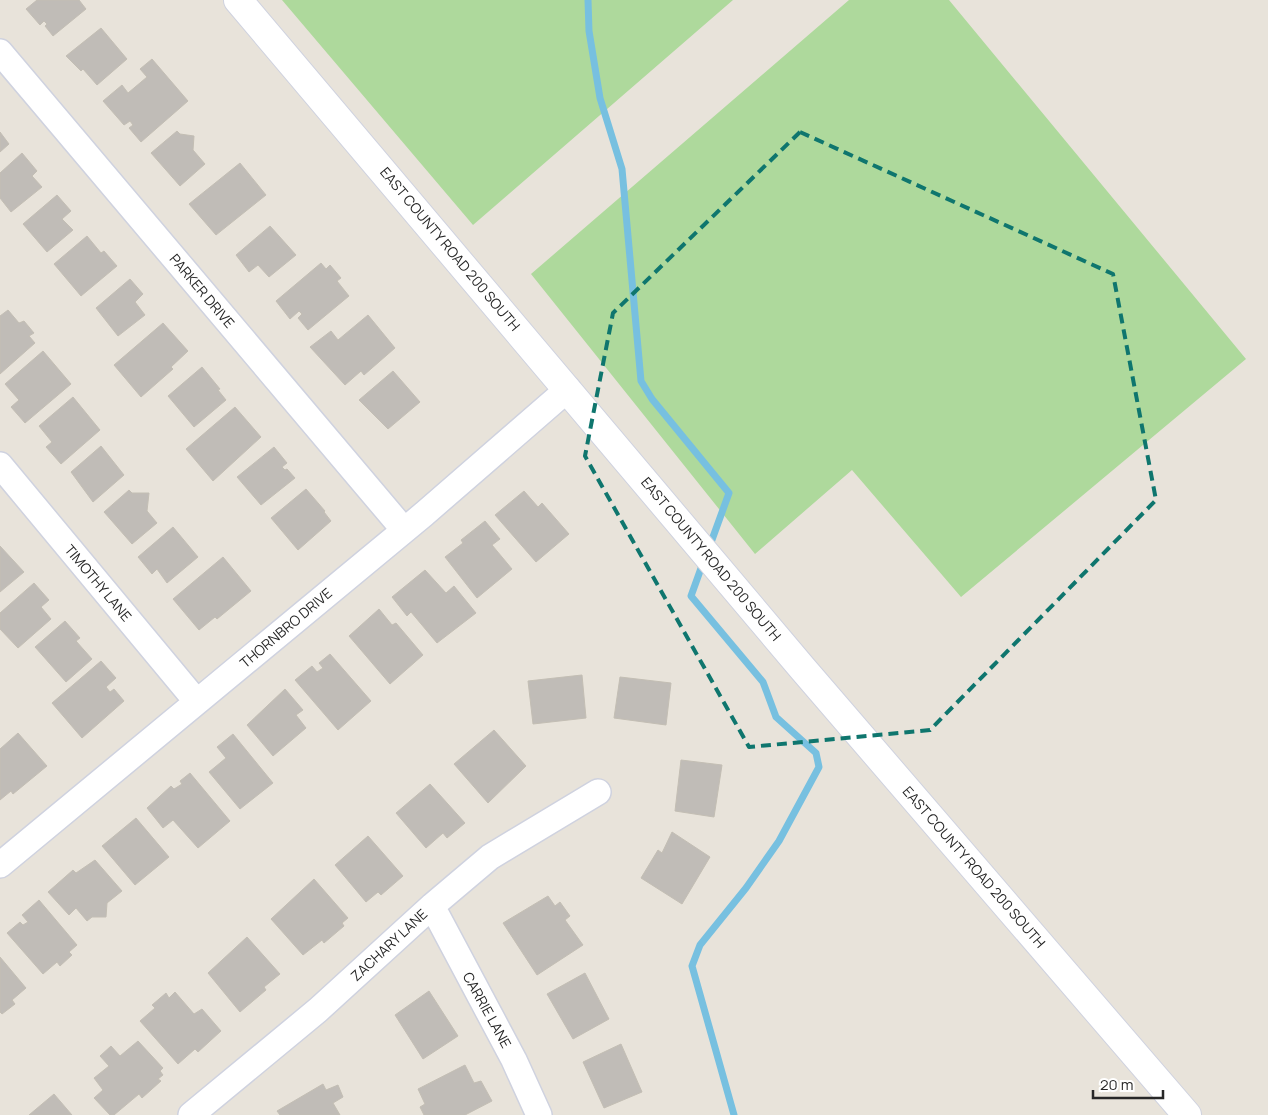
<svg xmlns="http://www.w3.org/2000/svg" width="1268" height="1115" viewBox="0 0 1268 1115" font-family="Manrope,sans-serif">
  <rect width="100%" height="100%" fill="#e8e3da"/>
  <path fill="#aed99c" d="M282 0H733L473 225Z
    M849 0H949L1246 359 961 597 852 470 755 554 531 274Z"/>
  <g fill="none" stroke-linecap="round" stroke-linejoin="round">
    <path stroke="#77c0e0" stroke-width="7" d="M588 0 589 31 600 98 622 169 641 381 652 399 729 493 709 548
      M704 560 691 596 763 682 776 717 816 753 819 767 779 841 746 888 700 945 692 966 734 1115"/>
  </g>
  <path fill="#c0bcb7" stroke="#c3beb4" d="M37 0H79L86 9 53 36 45 26 47 24 44 21 40 25 26 9Z
    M101 28 127 59 97 85 83 69 81 71 66 56Z
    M152 59 188 101 141 142 129 128 133 125 130 121 124 125 103 101 122 85 128 93 147 77 140 69Z
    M177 131 180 134 194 136 193 150 205 164 180 186 151 153Z
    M0 132 9 144 0 152Z
    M22 153 37 171 32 176 42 187 11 212 0 198V173Z
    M240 163 266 195 216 235 189 204Z
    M57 195 71 211 62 219 73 230 47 252 23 224Z
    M270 226 296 255 269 277 258 265 249 272 236 255Z
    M87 236 101 253 104 251 117 266 81 296 54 264Z
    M321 263 326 269 330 265 341 278 337 281 349 296 308 330 298 318 302 314 299 311 290 319 276 301Z
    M130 279 143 294 135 302 145 315 118 336 96 308Z
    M8 310 19 323 24 321 34 333 29 336 35 343 0 374V316Z
    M368 315 395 348 364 375 361 371 345 385 310 347 331 331 338 340Z
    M163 323 188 351 171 367 173 369 141 397 114 365Z
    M43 351 71 384 25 423 11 407 19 400 5 384Z
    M202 367 220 389 218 390 226 400 194 427 168 396Z
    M393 371 420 402 388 429 359 400Z
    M73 397 100 430 61 464 46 447 52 442 39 426Z
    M235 407 261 437 213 481 186 449Z
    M101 446 124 475 93 502 71 472Z
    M274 447 287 463 282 467 285 470 287 469 295 478 261 505 237 477Z
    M306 489 325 511 324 512 331 521 298 550 271 518Z
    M129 490 132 493H149L147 511 157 523 132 544 104 512Z
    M524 491 538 507 542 503 569 534 536 562 495 515Z
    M485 521 500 539 492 545 512 569 477 598 445 557 463 543 461 540Z
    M173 527 198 557 167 583 157 569 152 574 138 557Z
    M0 546 24 572 0 592Z
    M223 557 251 591 217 619 215 617 199 630 173 599Z
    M425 570 446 593 454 586 476 613 437 643 411 612 407 616 392 597Z
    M34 583 49 600 41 607 51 619 18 648 0 629V613Z
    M379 609 392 625 396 623 423 655 390 684 349 636Z
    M65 621 80 638 76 641 92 659 66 682 35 647Z
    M330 654 371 701 338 730 295 680 312 666 317 672 323 668 319 663Z
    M101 661 116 678 106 687 110 692 114 689 124 701 82 738 52 703Z
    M582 675 586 718 533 724 528 681Z
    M620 677 671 683 666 725 614 718Z
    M285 689 303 710 296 715 306 728 273 756 247 725Z
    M494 730 526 766 488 803 454 764Z
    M18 733 47 766 13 794 11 791 0 800V749Z
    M233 734 273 783 240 809 209 772 226 758 217 747Z
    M681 760 722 765 714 817 675 811Z
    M190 773 230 821 198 848 173 820 163 828 147 808 171 786 174 789 182 784 180 781Z
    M430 784 465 823 447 838 443 833 426 848 396 813Z
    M136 818 169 857 135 885 102 846Z
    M672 832 710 857 682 904 641 878 658 850 662 853Z
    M368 836 403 876 381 895 378 892 366 902 335 865Z
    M95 860 122 891 107 903 106 917H92L87 921 76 908 69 915 48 892 73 870 76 873Z
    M314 879 348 918 342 923 344 926 324 943 322 940 303 955 271 919Z
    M548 896 555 906 560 902 570 916 565 920 583 945 537 975 503 923Z
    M39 900 77 945 69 952 72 955 60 966 57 962 43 974 7 933 20 922 23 925 28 922 22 915Z
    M247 937 280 974 264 987 266 990 240 1012 208 973Z
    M0 957 26 988 12 1000 15 1004 2 1014 0 1012Z
    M585 973 609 1019 573 1039 547 994Z
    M429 991 458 1036 423 1059 395 1015Z
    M175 992 194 1014 202 1009 221 1031 198 1052 195 1049 178 1064 140 1021 155 1008 152 1005 166 993 169 998Z
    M138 1041 163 1068 160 1071 163 1075 158 1079 161 1081 142 1098 139 1094 114 1115H110L94 1098 103 1090 94 1078 109 1066 100 1056 111 1046 120 1056Z
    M621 1044 642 1092 604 1108 583 1062Z
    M465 1065 474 1083 481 1081 492 1101 465 1115H424L420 1107 425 1104 418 1089Z
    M323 1084 326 1090 338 1085 343 1097 333 1103 340 1115H280L277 1111Z
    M54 1094 72 1115H29Z"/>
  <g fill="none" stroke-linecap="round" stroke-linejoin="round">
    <defs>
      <path id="minor" d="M0 52 404 530
        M0 465 197 702
        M0 865 424 514 568 389
        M432 906 514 1060 539 1115
        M191 1115 318 1010 432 906 490 857 598 792"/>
      <path id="tertiary" d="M238 0 803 669 1187 1115"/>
    </defs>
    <use href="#minor" stroke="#cfd2df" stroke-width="28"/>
    <use href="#tertiary" stroke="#cfd2df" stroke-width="30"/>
    <use href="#minor" stroke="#fff" stroke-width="25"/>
    <use href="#tertiary" stroke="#fff" stroke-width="28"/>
  </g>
  <path fill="none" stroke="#0f766e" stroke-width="4" stroke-dasharray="10 6" stroke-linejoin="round" d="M800 132 1113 274 1156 500 930 730 749 747 585 456 613 313Z"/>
  <g text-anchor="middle" stroke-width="4.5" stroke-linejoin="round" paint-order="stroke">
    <g font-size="14" fill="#272727" stroke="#fff">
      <text transform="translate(450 249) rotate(50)" y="5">EAST COUNTY ROAD 200 SOUTH</text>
      <text transform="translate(202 291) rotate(50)" y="5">PARKER DRIVE</text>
      <text transform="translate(711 559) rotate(50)" y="5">EAST COUNTY ROAD 200 SOUTH</text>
      <text transform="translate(98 583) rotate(50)" y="5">TIMOTHY LANE</text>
      <text transform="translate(286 628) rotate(-40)" y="5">THORNBRO DRIVE</text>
      <text transform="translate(974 867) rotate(49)" y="5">EAST COUNTY ROAD 200 SOUTH</text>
      <text transform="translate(389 945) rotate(-43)" y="5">ZACHARY LANE</text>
      <text transform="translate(487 1010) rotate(61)" y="5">CARRIE LANE</text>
    </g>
  </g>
  <path d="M1093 1090v8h70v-8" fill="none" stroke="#272727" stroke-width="2.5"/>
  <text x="1100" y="1090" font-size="15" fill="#272727" stroke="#ffffff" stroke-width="4" paint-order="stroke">20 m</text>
</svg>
